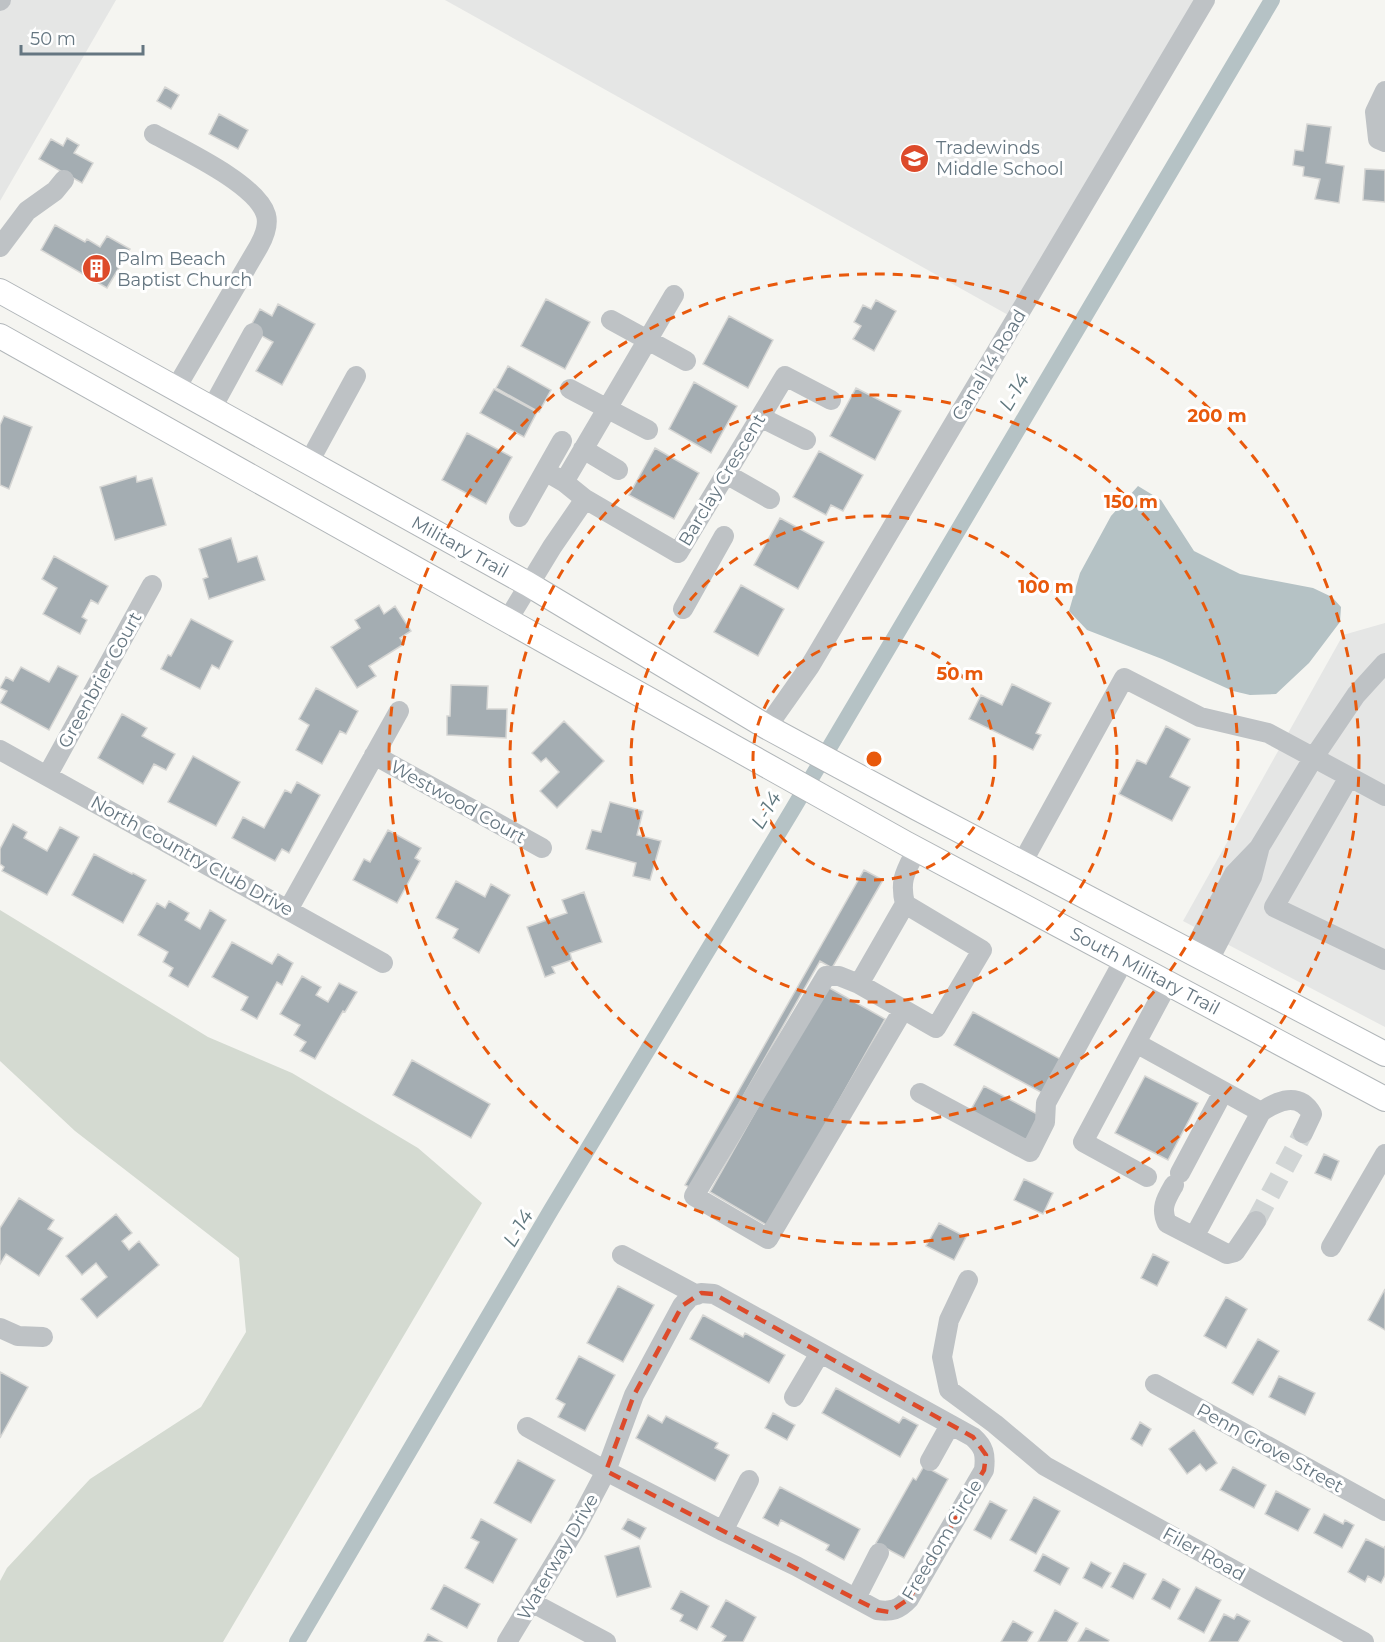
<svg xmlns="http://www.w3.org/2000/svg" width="1385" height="1642" viewBox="0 0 1385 1642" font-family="Montserrat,sans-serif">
  <rect width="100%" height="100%" fill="#f5f5f1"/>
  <path fill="#e5e6e5" d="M0 0H116L0 201Z
    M445 0H1196L1010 316Z
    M1385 623V1027L1183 921 1343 635Z"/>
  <path fill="#d4dad1" d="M0 910 208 1037 292 1073 418 1148 482 1203 223 1642H0V1581L7 1568 90 1479 201 1407 246 1332 239 1258 75 1131 0 1061Z"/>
  <path fill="#b5c2c5" d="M1138 486 1161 500 1194 551 1240 574 1313 588 1332 597 1341 607 1340 622 1309 663 1276 694 1250 695 1233 691 1162 659 1087 630 1069 611 1080 573 1111 516Z"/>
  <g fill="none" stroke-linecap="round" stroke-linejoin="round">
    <path stroke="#b5c2c5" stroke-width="16" d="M297 1642 551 1210 793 809 1272 0"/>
  </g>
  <path fill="#a4adb2" stroke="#d6d6d4" stroke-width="1.5" d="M165 87 179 95 171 109 157 101Z
    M219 114 248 130 238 149 209 134Z
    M1307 124 1331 127 1326 163 1344 166 1339 203 1315 199 1320 179 1303 176 1304 167 1293 165 1295 150 1303 151Z
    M67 138 79 145 74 153 93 163 82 183 39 159 51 139 63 146Z
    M1365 169 1385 170V202L1363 200Z
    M55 225 85 242 87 239 100 247 107 236 130 249 107 288 41 250Z
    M546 299 590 322 565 369 521 346Z
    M876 300 896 311 874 351 853 339 861 326 854 322 863 305 871 309Z
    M278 304 315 324 282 385 256 371 273 342 249 329 260 309 272 316Z
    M729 316 773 340 748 388 703 364Z
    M508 366 551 390 539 412 496 388Z
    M694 382 737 406 711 453 669 429Z
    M856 388 901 411 875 460 830 436Z
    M494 389 537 412 524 437 480 413Z
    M4 416 32 427 9 489 0 485V425Z
    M467 433 512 457 486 504 442 480Z
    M655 448 699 473 674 519 629 495Z
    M819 451 863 475 843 511 831 505 826 515 793 497Z
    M136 476 137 482 152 478 166 525 115 540 100 487Z
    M780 518 824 542 798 589 754 565Z
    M231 538 238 562 257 556 265 580 209 599 203 579 208 577 199 549Z
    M54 556 108 586 98 604 91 600 82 617 87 620 80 634 43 614 57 588 42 579Z
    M741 585 784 609 758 656 714 632Z
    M379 605 384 614 395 606 411 631 400 638 404 644 369 666 376 676 357 688 331 647 360 628 355 620Z
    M191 619 233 641 219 669 212 665 200 689 161 669 168 655 171 656Z
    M58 666 78 676 49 730 0 703 7 691 0 688 6 677 13 681 21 667 49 682Z
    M1012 684 1051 703 1036 733 1041 735 1033 750 969 719 981 695 1002 705Z
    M451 685 488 686 487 709H507L506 738 447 735V716H450Z
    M316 688 358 711 346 734 340 731 322 764 296 750 309 725 299 719Z
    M122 714 147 728 142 736 175 754 166 770 154 764 143 784 98 758Z
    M564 721 604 761 557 808 540 791 559 772 546 758 541 762 532 753Z
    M1166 726 1190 739 1170 777 1190 787 1172 821 1119 794 1137 760 1146 764Z
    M193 756 240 782 216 826 168 802Z
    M297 782 320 795 289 853 282 849 275 861 232 838 243 817 264 828 285 790 291 793Z
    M610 802 643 811 637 835 661 841 650 880 633 876 636 863 586 849 592 830 601 832Z
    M13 824 27 832 24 838 47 851 60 827 79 837 47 895 2 871 4 867 0 864V849Z
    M388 830 421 848 415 858 420 861 397 903 353 880 364 859 370 862Z
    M94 854 132 874 133 873 146 880 123 923 72 895Z
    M864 870 883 880 832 968 820 961 691 1188 685 1185Z
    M456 881 485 897 491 884 510 895 479 953 453 938 458 929 436 918Z
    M584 892 602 942 570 953 572 960 552 967 555 973 545 977 527 927 567 913 562 900Z
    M169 901 189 913 185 920 200 929 210 910 226 920 188 987 169 976 173 968 163 962 168 952 138 935 157 903 165 908Z
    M232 942 272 964 278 954 293 963 282 985 277 982 257 1019 241 1010 248 997 212 977Z
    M302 976 321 987 316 995 328 1002 339 983 357 992 345 1012 343 1011 315 1059 300 1051 306 1042 294 1035 300 1025 280 1014Z
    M826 986 885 1019 768 1226 710 1192Z
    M973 1012 1064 1061 1046 1095 954 1045Z
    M412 1060 490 1104 471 1138 393 1095Z
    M1145 1076 1198 1103 1168 1160 1115 1133Z
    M984 1086 1041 1116 1025 1146 968 1115Z
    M1324 1154 1339 1161 1331 1180 1315 1173Z
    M1024 1179 1053 1193 1043 1214 1014 1200Z
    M19 1198 54 1220 48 1229 63 1238 39 1276 6 1254 0 1264V1228Z
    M116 1214 132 1233 122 1241 129 1250 139 1241 159 1265 97 1318 81 1299 107 1277 96 1263 82 1275 66 1256Z
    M939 1223 966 1237 954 1260 926 1246Z
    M1153 1254 1169 1262 1157 1286 1141 1278Z
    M618 1286 654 1305 623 1362 587 1343Z
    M1385 1289V1330L1368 1320Z
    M1226 1297 1247 1309 1226 1348 1204 1336Z
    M703 1315 743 1337 745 1333 785 1355 769 1383 690 1339Z
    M1258 1339 1279 1351 1253 1395 1232 1383Z
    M579 1356 615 1375 585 1431 558 1417 565 1404 556 1399Z
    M0 1372 28 1387 0 1438Z
    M1279 1376 1315 1393 1305 1415 1269 1397Z
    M836 1388 899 1423 903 1417 918 1425 900 1457 822 1413Z
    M773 1413 795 1425 787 1440 765 1428Z
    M648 1415 662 1423 666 1416 718 1443 715 1448 729 1455 715 1481 636 1438Z
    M1140 1422 1151 1429 1142 1446 1131 1439Z
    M1194 1430 1217 1463 1206 1471 1200 1464 1187 1474 1169 1449Z
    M518 1460 555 1480 531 1523 494 1503Z
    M924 1466 948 1479 904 1558 876 1543 913 1478 916 1480Z
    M1233 1467 1266 1485 1254 1508 1220 1490Z
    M780 1487 860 1529 844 1560 826 1550 829 1545 781 1520 778 1526 763 1518Z
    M1276 1491 1310 1509 1298 1531 1265 1514Z
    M1034 1497 1060 1511 1036 1554 1010 1540Z
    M990 1501 1007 1510 991 1539 974 1530Z
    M1324 1514 1343 1524 1345 1520 1354 1525 1342 1548 1314 1533Z
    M481 1519 517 1539 493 1583 465 1568 479 1542 471 1538Z
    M628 1519 646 1528 640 1539 622 1529Z
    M1366 1539 1384 1548 1385 1546V1575L1381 1583 1368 1576 1365 1582 1348 1572Z
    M639 1546 651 1587 617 1597 605 1556Z
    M1043 1554 1069 1568 1060 1585 1034 1571Z
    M1091 1562 1111 1573 1102 1588 1083 1578Z
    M1124 1563 1146 1574 1133 1599 1111 1587Z
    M1163 1579 1180 1589 1170 1609 1152 1599Z
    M444 1585 480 1604 467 1628 431 1609Z
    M1196 1587 1221 1600 1204 1633 1178 1619Z
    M681 1591 709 1606 697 1630 680 1621 683 1615 671 1609Z
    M726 1600 756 1617 743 1642H722L726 1636 711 1627Z
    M1055 1610 1078 1623 1067 1642H1038Z
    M1224 1614 1234 1619 1237 1614 1250 1621 1238 1642H1209Z
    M1013 1621 1033 1632 1027 1642H1001Z
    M1086 1628 1109 1640 1108 1642H1078Z
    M428 1634 442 1642H424Z"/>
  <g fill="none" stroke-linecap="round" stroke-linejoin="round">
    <path stroke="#d1d5d5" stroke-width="20" stroke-dasharray="20 10" stroke-linecap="butt" d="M1256 1221 1303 1133"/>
    <defs>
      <path id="major" d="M0 291 528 584 767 727 917 808 1385 1054
        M0 336 905 843 1385 1099"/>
    </defs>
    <use href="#major" stroke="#b1b6b9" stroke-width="26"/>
    <path stroke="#bec2c5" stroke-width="20" d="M0 1 1 0
      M1385 91 1375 112 1378 139 1385 142
      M154 134C183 150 257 184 266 215 269 226 264 237 259 246L176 388
      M0 247 27 211 55 191 64 180
      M674 295 564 482 585 499 678 553 785 376 831 400
      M611 320 686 361
      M570 389 648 430
      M212 408 253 333
      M760 417 806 440
      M583 449 618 470
      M309 462 356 376
      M545 471 562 441
      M726 474 770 499
      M519 517 545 471 564 482
      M683 609 724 536
      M507 621 552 547 585 499
      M767 727 810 666 1205 0
      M0 750 383 963
      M374 755 542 848
      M47 776 152 585
      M1349 777 1274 907 1385 960
      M1022 863 1124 678 1200 717 1268 733 1385 796
      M288 910 399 711
      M1192 953 1234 874 1259 848 1314 757 1356 695 1385 663
      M1208 962 1252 877 1259 850
      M859 984 905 904
      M903 1010 768 1239 694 1196 826 976H839L859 984 936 1028 982 950 905 904C899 879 906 871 917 849
      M1136 1043 1261 1112 1194 1237
      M920 1093 1030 1152 1045 1122 1046 1103 1124 960
      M1261 1112C1277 1101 1299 1091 1312 1114L1303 1133
      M1180 1173 1223 1092
      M1147 1177 1083 1142 1168 983
      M1174 1185C1166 1199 1160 1208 1167 1223L1227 1254 1235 1252 1256 1221
      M1331 1247 1385 1154
      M622 1255 697 1295
      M968 1280 949 1320 942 1357 949 1390 995 1424 1045 1466 1364 1642
      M701 1293 714 1294 973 1437C984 1447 986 1454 984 1470L909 1599C899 1610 891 1612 877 1610L796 1566 723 1531 606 1471 634 1395 682 1306 690 1297Z
      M0 1328 18 1336 43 1337
      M1155 1384 1385 1511
      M794 1397 820 1353
      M930 1461 950 1425
      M723 1531 749 1480
      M856 1598 879 1553
      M531 1602 606 1642
      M507 1642 577 1526 606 1471 527 1427"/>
    <use href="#major" stroke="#fff" stroke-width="24"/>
  </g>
  <path fill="none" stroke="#dd4a2a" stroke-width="4.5" stroke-dasharray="12 8" stroke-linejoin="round" d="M701 1293 714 1294 973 1437 986 1455 984 1470 909 1599 889 1612 877 1610 606 1471 634 1395 682 1306Z"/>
  <g fill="none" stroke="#e8590c" stroke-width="3" stroke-dasharray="10 8">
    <circle cx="874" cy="759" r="121"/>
    <circle cx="874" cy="759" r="243"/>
    <circle cx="874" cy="759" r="364"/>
    <circle cx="874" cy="759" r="485"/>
  </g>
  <defs>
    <symbol id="school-disc" viewBox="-11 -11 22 22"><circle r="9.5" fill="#dd4a2a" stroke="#fff"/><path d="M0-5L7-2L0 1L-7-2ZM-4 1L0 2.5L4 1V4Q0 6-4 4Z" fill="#fff"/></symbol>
    <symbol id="building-disc" viewBox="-11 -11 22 22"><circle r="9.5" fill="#dd4a2a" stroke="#fff"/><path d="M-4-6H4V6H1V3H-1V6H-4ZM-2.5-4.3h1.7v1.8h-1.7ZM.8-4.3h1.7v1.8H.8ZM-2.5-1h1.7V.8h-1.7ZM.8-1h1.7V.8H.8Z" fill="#fff"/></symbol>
  </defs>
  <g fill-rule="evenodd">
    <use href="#school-disc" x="898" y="142" width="33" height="33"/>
    <use href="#building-disc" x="80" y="252" width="33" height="33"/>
  </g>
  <g text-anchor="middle" stroke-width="6" stroke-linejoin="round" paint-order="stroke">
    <g font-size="18" fill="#657681" stroke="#fff" text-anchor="start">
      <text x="936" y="154">Tradewinds<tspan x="936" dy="21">Middle School</tspan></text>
      <text x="117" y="265">Palm Beach<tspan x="117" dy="21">Baptist Church</tspan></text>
    </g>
    <g font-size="18" fill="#657681" stroke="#fff">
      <text transform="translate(989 365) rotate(-59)" y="6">Canal 14 Road</text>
      <text transform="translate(722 480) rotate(-59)" y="6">Barclay Crescent</text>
      <text transform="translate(460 547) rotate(29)" y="6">Military Trail</text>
      <text transform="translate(100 680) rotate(-61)" y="6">Greenbrier Court</text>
      <text transform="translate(458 802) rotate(29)" y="6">Westwood Court</text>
      <text transform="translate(192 856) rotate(29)" y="6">North Country Club Drive</text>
      <text transform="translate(1145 971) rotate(28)" y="6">South Military Trail</text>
      <text transform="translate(1270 1448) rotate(29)" y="6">Penn Grove Street</text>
      <text transform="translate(942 1540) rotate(-59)" y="6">Freedom Circle</text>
      <text transform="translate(1204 1554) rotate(29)" y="6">Filer Road</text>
      <text transform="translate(558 1557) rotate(-60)" y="6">Waterway Drive</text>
    </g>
    <g font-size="20" font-style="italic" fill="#60787f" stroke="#fff">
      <text transform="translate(1014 392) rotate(-59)" y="7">L-14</text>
      <text transform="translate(766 810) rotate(-59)" y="7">L-14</text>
      <text transform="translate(518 1228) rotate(-59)" y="7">L-14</text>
    </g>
  </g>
  <circle cx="874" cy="759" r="9" fill="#e8590c" stroke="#fff" stroke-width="3"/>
  <g font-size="18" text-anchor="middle" font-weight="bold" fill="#e8590c" stroke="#fff" stroke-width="6" stroke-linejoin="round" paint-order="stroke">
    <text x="1217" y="422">200 m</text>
    <text x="1131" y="508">150 m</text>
    <text x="1046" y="593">100 m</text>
    <text x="960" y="680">50 m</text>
  </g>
  <path d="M21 45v9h122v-9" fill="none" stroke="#657681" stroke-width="3"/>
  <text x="30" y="45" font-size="18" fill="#657681" stroke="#ffffff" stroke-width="4.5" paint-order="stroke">50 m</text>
</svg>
